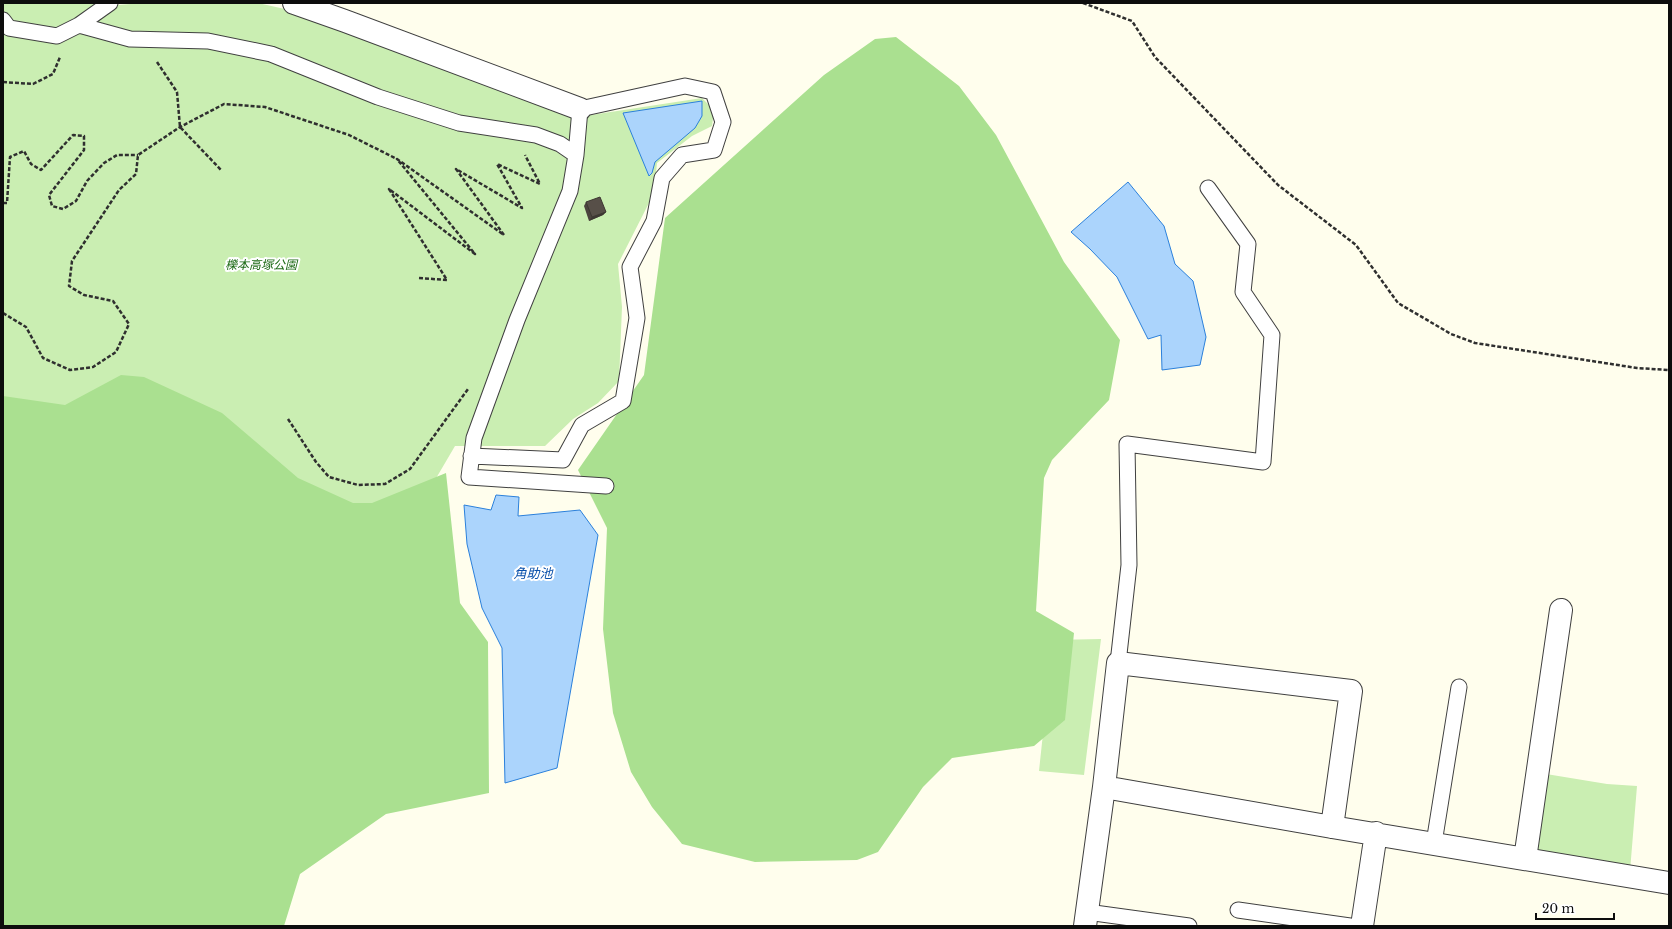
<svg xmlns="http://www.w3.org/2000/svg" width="1672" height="929" viewBox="0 0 1672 929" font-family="'Libre Baskerville','Noto Sans JP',serif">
  <rect width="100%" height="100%" fill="#fffeed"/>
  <path fill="#caeeb2" d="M3 3H117L118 5 142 3H258L307 14 544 102 591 115 702 98 714 110 712 126 692 136 657 163 654 193 618 264 622 307 619 381 598 403 573 419 545 446H455L418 509 344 535 3 463Z
    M1101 639 1084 775 1039 771 1053 640Z
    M1540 773 1607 784 1637 786 1630 871 1529 856Z"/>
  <path fill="#aae090" d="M896 37 959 86 996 135 1064 262 1120 340 1109 400 1052 460 1044 478 1036 611 1074 633 1065 720 1034 746 952 758 923 787 878 852 857 860 755 862 682 844 652 807 631 772 613 713 603 629 607 528 578 470 644 375 665 218 824 75 875 39Z
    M121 375 144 377 222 413 298 478 353 503H372L446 473 460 603 488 642 489 793 386 814 300 874 284 926H3V396L65 405Z"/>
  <path fill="#abd4fc" stroke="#2b80db" d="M702 101V116L695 128 655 162 652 173 649 176 623 113Z
    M1128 182 1164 226 1175 264 1193 281 1206 337 1200 365 1162 370 1161 335 1148 339 1117 277 1090 249 1071 232Z
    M496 495 519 497 518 516 580 510 598 535 557 768 505 783 502 648 482 608 467 544 464 505 491 510Z"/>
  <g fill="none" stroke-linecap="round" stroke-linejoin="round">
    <defs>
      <path id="service" d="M3 20 9 28 57 36 79 25 110 3
        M79 25 130 39 208 41 271 54 378 97 459 123 536 135 560 144 576 155 580 109 685 86 713 92 723 122 714 150 682 155 662 178 654 221 630 267 637 318 623 401 582 425 563 460 471 456
        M576 155 570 191 517 320 474 438 469 477 606 486
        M1118 663 1129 565 1127 444 1263 462 1272 335 1243 292 1248 244 1208 188
        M1434 843 1459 687
        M1238 910 1350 926
        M1087 912 1189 926"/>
      <path id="minor" d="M294 3 345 21 580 109
        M1104 787 1118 663 1351 691 1332 827
        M1525 859 1561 610
        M1085 926 1104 787 1332 827 1669 883
        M1362 926 1376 833"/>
    </defs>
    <use href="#service" stroke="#404040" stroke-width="17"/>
    <use href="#minor" stroke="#404040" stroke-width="24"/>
    <path stroke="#2f2f2f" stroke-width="2.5" stroke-dasharray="4 2" stroke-linecap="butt" d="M1083 3 1132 21 1155 57 1278 185 1356 245 1398 303 1451 334 1475 343 1637 368 1669 370
      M157 62 177 92 180 127 222 171
      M3 82 33 84 53 74 60 57
      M3 203H7L10 157 24 151 31 164 41 170 73 135 84 136V150L49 195 52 206 63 209 76 201 87 181 104 163 117 155H138
      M419 278 447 280 389 189 475 254 397 159 504 235 456 169 522 208 497 164 540 184 525 155
      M3 313 26 327 43 358 70 370 93 367 116 352 129 324 113 301 84 295 69 286 72 261 119 190 136 174 138 155 180 127 224 104 265 107 349 135 397 159
      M288 419 316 462 329 477 358 485 385 484 410 469 468 389"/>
    <use href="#service" stroke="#fff" stroke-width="15"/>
    <use href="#minor" stroke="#fff" stroke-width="22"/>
  </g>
  <path fill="#4b443e" d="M586 202 606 212 603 215 589 221 584 206Z"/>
  <path fill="#3d3732" d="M606 212 603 215 589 221 592 217Z"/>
  <path fill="#574f48" stroke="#3d3732" d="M600 197 606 212 592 217 586 202Z"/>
  <g text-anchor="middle" stroke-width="4" stroke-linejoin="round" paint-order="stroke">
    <g font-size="12" font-style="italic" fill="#1e6b17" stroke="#fff">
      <text x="261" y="269">櫟本高塚公園</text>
    </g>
    <g font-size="13" font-style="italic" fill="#0a51ab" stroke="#fff">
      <text x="533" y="578">角助池</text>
    </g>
  </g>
  <rect width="1672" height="929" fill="none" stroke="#0d0d0d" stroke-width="8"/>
  <path d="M1536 913v6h78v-6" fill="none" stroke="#0d0d0d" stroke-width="2"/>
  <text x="1542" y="913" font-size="12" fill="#0d0d0d" stroke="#ffffff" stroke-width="3" paint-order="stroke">20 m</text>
</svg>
